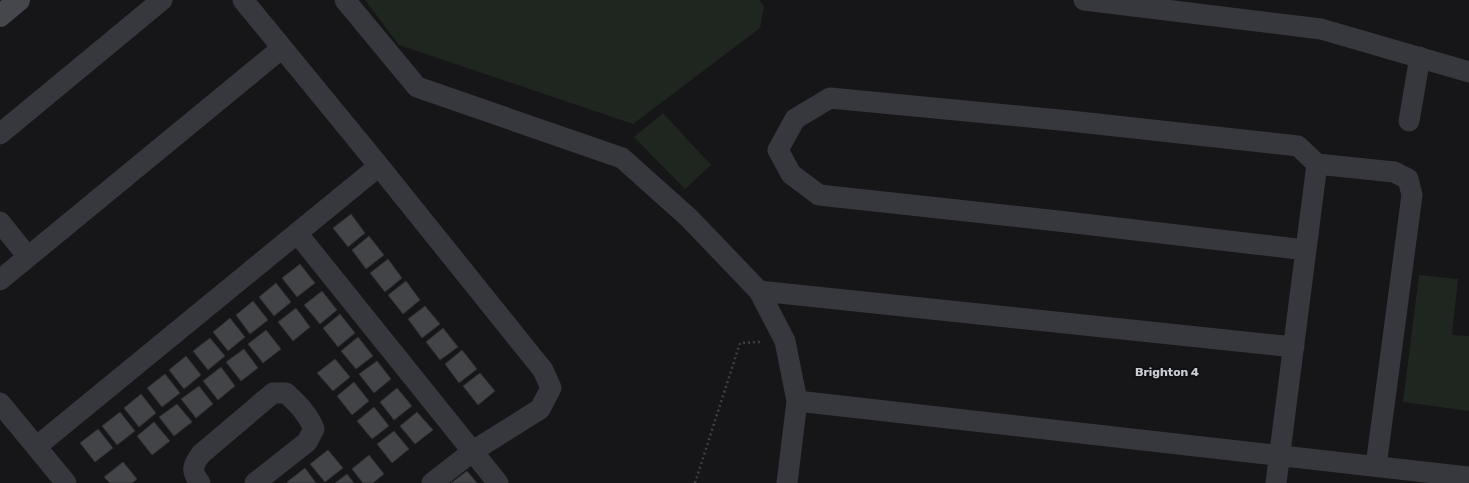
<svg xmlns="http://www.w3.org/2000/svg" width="1469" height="483" viewBox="0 0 1469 483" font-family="Rubik,sans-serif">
  <rect width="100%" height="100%" fill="#161618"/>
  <path fill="#1e261f" d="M365 0H759L764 6 760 28 633 124 399 45Z
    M663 113 711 165 685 189 634 137Z
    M1419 275 1458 279 1452 335 1469 336V411L1403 402Z"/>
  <path fill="#424448" stroke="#303034" d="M351 214 365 233 348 247 333 228Z
    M369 236 384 255 366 269 352 250Z
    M388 259 402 278 385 292 370 273Z
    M300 264 315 283 297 297 282 278Z
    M406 281 420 300 403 314 388 295Z
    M276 283 291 302 274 316 259 297Z
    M322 291 337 310 320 324 304 305Z
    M253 301 268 320 250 334 236 315Z
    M425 306 440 324 422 338 408 319Z
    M296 308 310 327 293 341 278 322Z
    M340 314 355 333 338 347 323 328Z
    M230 318 245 337 228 351 213 332Z
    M443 328 458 347 440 360 426 342Z
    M266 330 281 349 263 363 248 344Z
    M358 337 373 356 356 369 341 351Z
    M210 338 225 356 208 370 193 351Z
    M244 349 258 368 241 381 226 362Z
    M462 350 477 369 459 383 445 364Z
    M186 356 201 375 184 389 169 370Z
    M335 359 350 377 333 391 317 373Z
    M377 361 391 379 374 393 359 374Z
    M221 367 235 386 218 400 203 381Z
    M480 373 495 391 478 405 463 386Z
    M165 374 180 393 162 407 147 388Z
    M354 382 369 401 352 415 337 396Z
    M199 386 213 404 196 418 181 399Z
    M397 388 412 406 394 420 380 402Z
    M141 394 156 413 139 427 124 408Z
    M177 404 192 422 174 436 159 417Z
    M374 407 389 426 372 439 357 421Z
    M120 412 135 431 117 445 102 426Z
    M417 412 433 430 415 444 400 426Z
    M154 422 170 441 152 455 137 436Z
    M98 429 113 448 95 462 80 443Z
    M394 431 409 449 392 463 377 444Z
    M328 450 343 468 325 482 310 464Z
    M369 455 384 474 373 483H363L352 469Z
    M123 462 137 479 132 483H110L104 477Z
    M305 468 316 483H288L287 482Z
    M467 471 477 483H451Z
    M347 474 354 483H335Z"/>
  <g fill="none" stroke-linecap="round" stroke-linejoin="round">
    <path stroke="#3d3f44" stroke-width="2.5" stroke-dasharray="2 3" stroke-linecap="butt" d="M695 483 740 343 760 342"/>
    <path stroke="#37383d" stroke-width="21" d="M243 0 379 166 543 370 551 388 540 409 473 451 432 483
      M345 0 417 87 622 158 689 218 759 291 785 341 797 401 787 483
      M1084 0 1321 29 1469 72
      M1409 121 1420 57
      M0 134 162 0
      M0 222 28 257
      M297 233 498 483
      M1306 250 1058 221 819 195 791 174 778 150 795 119 830 98 1070 121 1298 146 1317 164 1394 172 1408 179 1412 195 1376 466
      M0 280 282 48
      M759 291 1294 347
      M797 401 1469 477
      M0 403 66 483
      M36 447 379 166
      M200 483C191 471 192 466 201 454L273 393H286C298 404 308 414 314 429L307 442 255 483
      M1276 483 1317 164"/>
    <path stroke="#45474d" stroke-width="22" d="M0 16 19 0"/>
  </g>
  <g text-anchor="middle" stroke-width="4" stroke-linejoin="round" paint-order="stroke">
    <g font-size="12" font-weight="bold" fill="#c9ccd4" stroke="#111113">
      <text x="1167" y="376">Brighton 4</text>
    </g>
  </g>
</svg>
